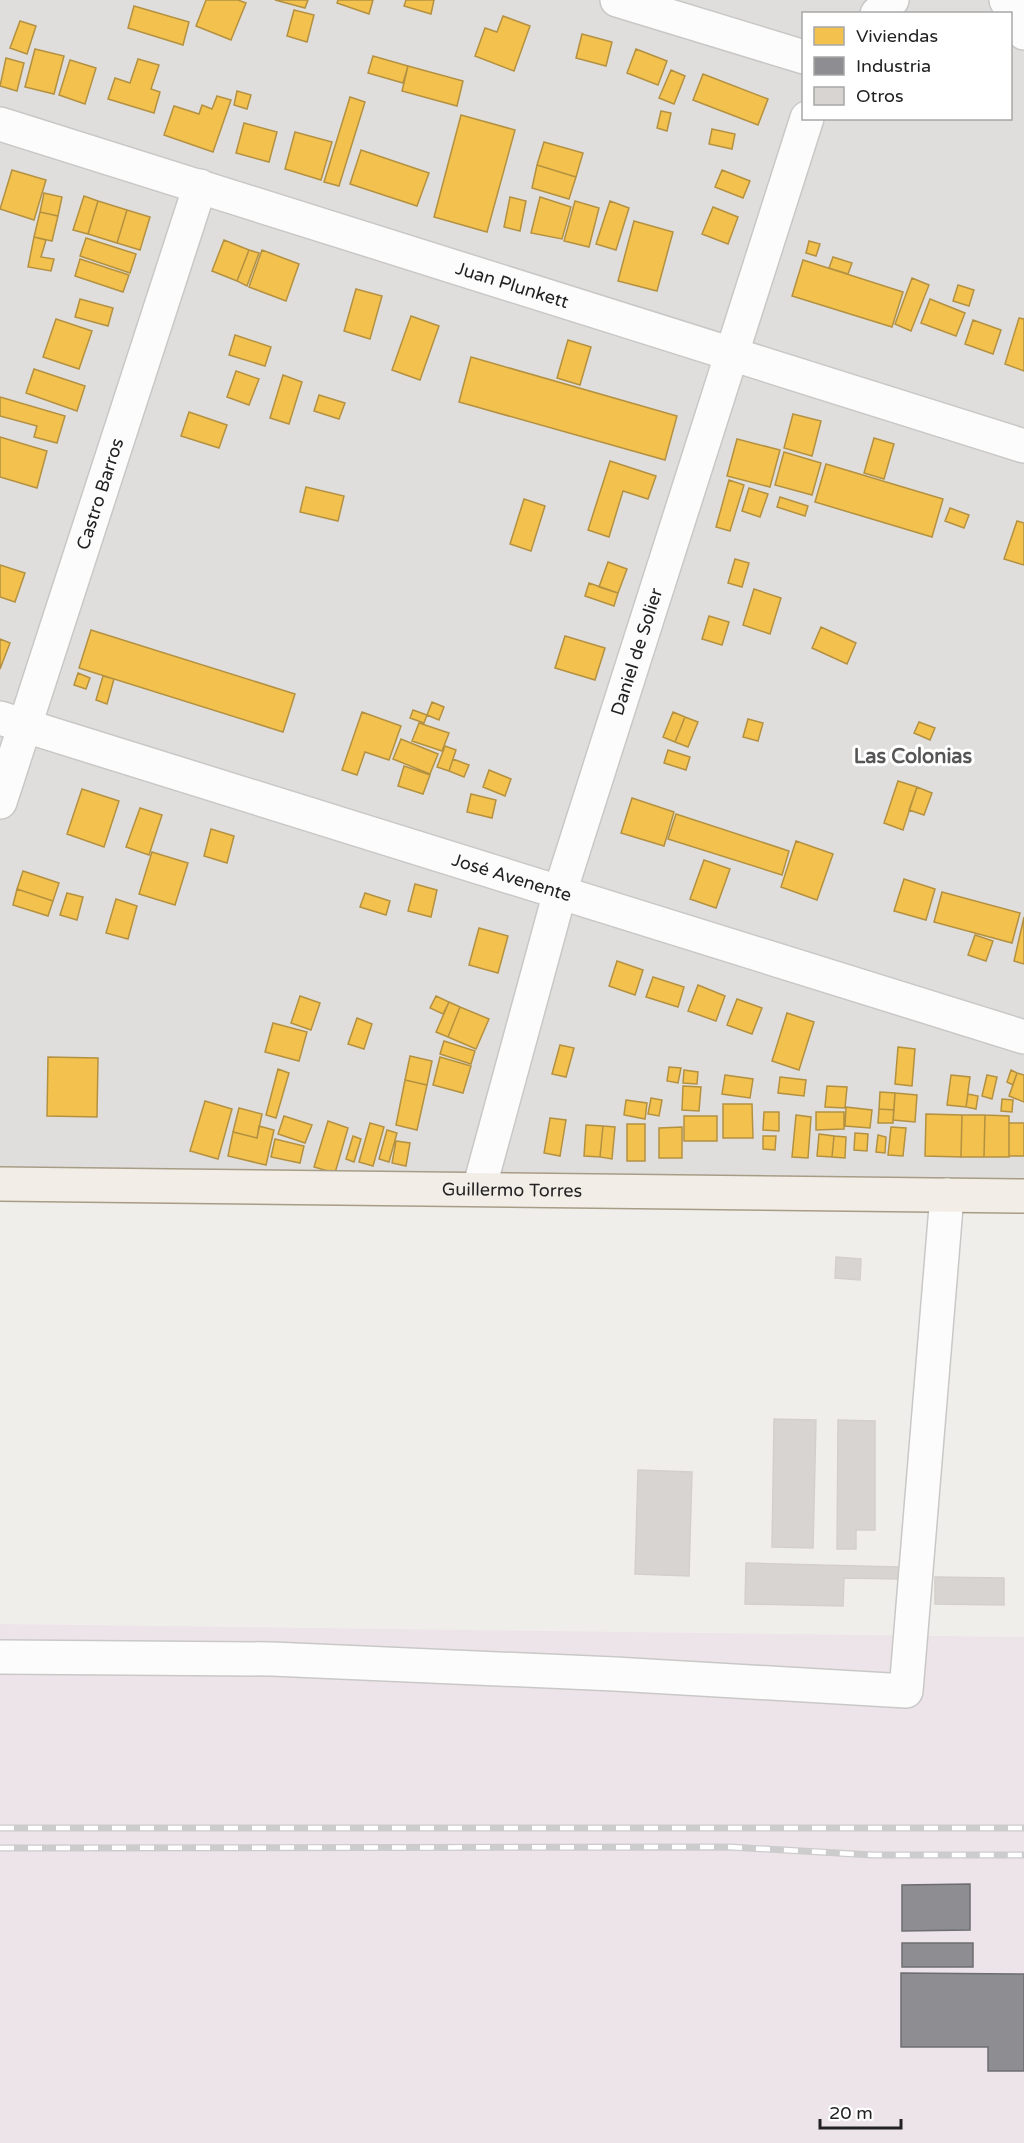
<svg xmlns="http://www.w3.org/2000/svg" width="1024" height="2143" viewBox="0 0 1024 2143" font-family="'Varela Round',sans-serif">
  <rect width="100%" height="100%" fill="#f0eeeb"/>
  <path fill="#dfdedc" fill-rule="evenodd" d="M0 0H1006L1024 33V1196L0 1184ZM804 14H1010V118H804Z"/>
  <path fill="#ede4e9" d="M0 1624 1024 1637V2143H0Z"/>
  <path fill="#f2c14e" stroke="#b49141" stroke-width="1.5" d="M206 0H238L246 3 231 40 196 26Z
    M275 0H308L305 8Z
    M338 0H373L369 14 337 3Z
    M406 0H434L431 14 404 6Z
    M134 6 189 22 183 45 128 28Z
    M294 10 314 15 307 42 287 36Z
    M503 16 530 26 514 71 475 56 485 28 497 32Z
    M20 21 36 26 27 54 10 48Z
    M582 34 612 42 606 66 576 58Z
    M35 49 64 56 54 94 25 87Z
    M636 49 667 61 658 85 627 73Z
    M373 56 408 66 403 83 368 73Z
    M6 58 24 63 17 91 0 86Z
    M138 59 159 65 151 89 160 92 154 113 108 99 115 78 130 83Z
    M70 60 96 68 85 104 59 95Z
    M408 66 463 81 457 106 402 91Z
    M671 70 685 76 674 104 659 98Z
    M703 74 768 99 758 125 693 100Z
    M237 91 251 95 247 109 234 105Z
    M217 96 231 100 213 152 164 135 174 106 199 114 202 105 212 109Z
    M350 97 365 102 339 186 324 182Z
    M661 111 671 113 667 131 657 128Z
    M461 115 515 130 487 232 434 217Z
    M244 123 277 132 269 162 236 153Z
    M712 129 735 134 732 149 709 144Z
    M295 132 332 142 321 180 285 169Z
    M544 142 583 153 576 177 537 165Z
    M361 150 429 173 417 206 350 184Z
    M537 165 576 177 569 199 532 188Z
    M12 170 46 180 34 220 0 209Z
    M722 170 750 181 743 198 715 187Z
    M44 193 62 197 58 216 40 212Z
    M84 196 98 201 88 234 73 230Z
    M510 197 526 201 520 231 504 227Z
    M540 197 571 207 562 239 531 233Z
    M98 201 127 210 117 243 88 234Z
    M575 201 599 208 589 247 564 241Z
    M610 201 629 208 616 250 596 244Z
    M713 207 738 217 728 244 702 234Z
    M127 210 150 217 140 250 117 243Z
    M40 212 58 216 52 241 34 237Z
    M634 221 673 232 657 291 618 281Z
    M34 237 46 240 41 257 54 259 51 271 28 267Z
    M86 238 136 254 130 273 80 256Z
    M224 240 249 250 237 281 212 271Z
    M809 241 820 244 816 256 806 253Z
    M249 250 259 253 247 286 237 281Z
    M262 250 299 264 286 301 249 287Z
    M833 257 852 263 848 274 829 268Z
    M80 259 129 275 123 292 75 276Z
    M803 260 903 292 892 327 792 296Z
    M912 278 929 285 911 331 895 324Z
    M958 285 974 290 969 306 953 301Z
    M356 289 382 296 370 339 344 331Z
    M80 299 113 308 108 326 75 317Z
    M930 299 965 313 956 336 921 323Z
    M411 316 439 326 420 380 392 370Z
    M1019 318 1024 319V371L1005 364Z
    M56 319 92 331 79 369 43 357Z
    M973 320 1001 330 993 354 965 344Z
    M235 335 271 347 265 366 229 355Z
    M568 340 591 347 580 385 557 378Z
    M471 357 677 416 665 460 459 402Z
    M34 369 85 386 77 411 26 393Z
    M236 371 259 379 249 405 227 397Z
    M283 375 302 382 289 424 270 418Z
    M319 395 345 403 339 419 314 411Z
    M0 397 65 416 57 443 34 437 37 426 0 416Z
    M189 412 227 425 219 448 181 436Z
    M793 414 821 421 812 456 784 448Z
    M0 437 47 451 37 488 0 477Z
    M874 438 894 444 884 479 864 473Z
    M737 439 780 450 770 487 727 476Z
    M784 452 821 463 812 495 775 485Z
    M610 461 656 476 648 499 623 491 609 537 588 530Z
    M826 464 943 499 932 537 815 502Z
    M729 480 744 485 730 531 716 527Z
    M306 487 344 496 338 521 300 512Z
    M749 488 768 494 760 517 742 511Z
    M780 497 808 506 805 516 777 507Z
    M524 499 545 506 531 551 510 544Z
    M950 508 969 515 964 528 945 521Z
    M1017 521 1024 523V565L1004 559Z
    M735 559 749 563 742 587 728 583Z
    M608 562 627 569 618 593 599 587Z
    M0 565 25 573 15 602 0 597Z
    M589 583 618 593 614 606 585 596Z
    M754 589 781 598 770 634 743 625Z
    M709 616 729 622 722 645 702 639Z
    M821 627 856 643 847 664 812 648Z
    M91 630 295 694 283 732 79 668Z
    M565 636 605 648 595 680 555 668Z
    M0 639 10 643 0 669Z
    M78 673 90 678 86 689 74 685Z
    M103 676 114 679 107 704 96 700Z
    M432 702 444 707 439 720 427 715Z
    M413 710 427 715 424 723 410 718Z
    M362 712 401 726 389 760 365 752 357 775 342 770Z
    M673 712 685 717 675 742 663 737Z
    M685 717 698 722 688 747 675 742Z
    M748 719 763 723 758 741 743 737Z
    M919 722 935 728 930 740 914 733Z
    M419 723 449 733 442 751 412 741Z
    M401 739 438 754 430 774 393 759Z
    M445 746 456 750 449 771 437 767Z
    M668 750 690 757 686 770 664 763Z
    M453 759 469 765 464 777 449 771Z
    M404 766 430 775 423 794 398 786Z
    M489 770 511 779 505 796 483 787Z
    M898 781 917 787 903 830 884 823Z
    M917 787 932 793 924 815 909 810Z
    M82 789 119 801 104 847 67 834Z
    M471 794 496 800 492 818 467 812Z
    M632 798 674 812 664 846 621 833Z
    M140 808 162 815 149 855 126 847Z
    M676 814 789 851 782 875 668 839Z
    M211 829 234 836 227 863 204 856Z
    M796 841 833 854 817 900 781 887Z
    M152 852 188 863 175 905 139 894Z
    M704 860 730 869 716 908 690 899Z
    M23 871 59 883 53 901 17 889Z
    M904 879 935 889 926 920 894 911Z
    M415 884 437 890 431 917 408 911Z
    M17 889 53 901 48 916 13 905Z
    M942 892 1020 913 1012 943 934 922Z
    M67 893 83 897 77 920 60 915Z
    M365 893 390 901 386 915 360 907Z
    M116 899 137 906 128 939 106 933Z
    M1024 917V964L1014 961Z
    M479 928 508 936 498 973 469 965Z
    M975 935 993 941 986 961 968 955Z
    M617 961 643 970 635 995 609 986Z
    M653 977 684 987 678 1007 646 997Z
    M698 985 725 996 716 1021 688 1011Z
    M300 996 320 1003 311 1030 291 1023Z
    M436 996 449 1002 443 1014 430 1008Z
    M737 999 762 1008 752 1034 727 1025Z
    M449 1002 460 1007 448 1037 436 1032Z
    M460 1007 489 1019 476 1049 448 1037Z
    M787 1013 814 1022 799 1070 772 1061Z
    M357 1018 372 1024 364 1049 348 1044Z
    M273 1023 307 1032 299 1061 265 1052Z
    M444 1041 475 1051 471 1064 440 1054Z
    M560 1045 574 1048 566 1077 552 1074Z
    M898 1047 915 1049 912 1086 895 1084Z
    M410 1056 432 1061 427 1085 405 1080Z
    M48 1057 98 1058 97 1117 47 1116Z
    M440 1057 471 1066 463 1093 433 1085Z
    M669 1067 681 1068 678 1083 667 1081Z
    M278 1069 289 1073 276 1118 266 1115Z
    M684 1070 698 1072 697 1084 683 1083Z
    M1011 1070 1017 1073 1013 1085 1007 1082Z
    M1017 1073 1024 1075V1102L1009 1096Z
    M725 1075 753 1079 750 1098 722 1094Z
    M951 1075 970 1077 966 1107 947 1105Z
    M987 1075 997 1077 992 1099 982 1096Z
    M780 1077 806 1080 804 1096 778 1093Z
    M405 1080 427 1085 417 1130 396 1125Z
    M683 1086 701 1087 699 1111 682 1110Z
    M827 1086 847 1087 845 1108 825 1107Z
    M880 1092 895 1093 894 1110 879 1109Z
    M895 1093 917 1095 915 1122 893 1120Z
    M968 1094 978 1096 976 1109 966 1107Z
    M651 1098 662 1100 659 1116 648 1114Z
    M1002 1099 1013 1100 1012 1112 1001 1111Z
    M626 1100 647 1103 645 1119 624 1115Z
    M205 1101 232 1109 218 1159 190 1151Z
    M723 1104H752L753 1138H723Z
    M846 1107 872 1110 870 1128 845 1126Z
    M239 1108 262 1114 257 1138 233 1132Z
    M879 1109 894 1110 893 1123H878Z
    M764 1112H779V1131L763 1130Z
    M816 1112H844V1129L816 1130Z
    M926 1114 962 1115 961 1157 925 1156Z
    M796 1115 811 1117 808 1158 792 1157Z
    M962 1115H985L984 1157H961Z
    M985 1115 1009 1116V1157H984Z
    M284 1116 312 1125 305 1143 278 1134Z
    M684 1116H717V1141H684Z
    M550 1118 566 1120 560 1156 544 1153Z
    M328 1121 348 1128 335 1173 314 1167Z
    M370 1123 384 1127 373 1166 359 1162Z
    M1009 1123H1024V1156H1009Z
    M627 1124H645V1161H627Z
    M586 1125 603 1126 600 1157 584 1156Z
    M259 1126 274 1130 266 1165 228 1156 233 1132 257 1138Z
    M603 1126 615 1127 612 1159 600 1157Z
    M682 1127V1158H659V1128Z
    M891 1127 906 1128 903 1156 888 1155Z
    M387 1130 397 1133 389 1162 379 1159Z
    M855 1133 868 1134 867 1151 854 1150Z
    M819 1134 834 1136 832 1157 817 1156Z
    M878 1135 886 1137 885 1153 876 1152Z
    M353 1136 361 1139 354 1162 346 1159Z
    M763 1136H776L775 1150 763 1149Z
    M834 1136 846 1137 845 1158 832 1157Z
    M275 1139 304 1146 300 1163 271 1157Z
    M396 1141 410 1143 406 1166 392 1163Z"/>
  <path fill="#8d8d92" stroke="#6d6d70" stroke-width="1.5" d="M970 1884V1930L902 1931V1885Z
    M902 1943H973V1967H902Z
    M901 1973 1024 1974V2071H988V2047H901Z"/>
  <path fill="#d7d4d2" stroke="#d3d0cc" stroke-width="1.5" d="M836 1257 861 1259 860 1280 835 1278Z
    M774 1419 816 1420 813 1548 772 1547Z
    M838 1420 875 1421V1530H856V1549H837Z
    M638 1470 692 1472 689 1576 635 1574Z
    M746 1563 899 1567V1579L844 1578 843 1606 745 1604Z
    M935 1577 1004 1578V1605L935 1604Z"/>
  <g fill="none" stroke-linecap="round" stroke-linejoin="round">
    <defs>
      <g id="minor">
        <path d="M617 0 804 57"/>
        <path d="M1006 0 1024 33"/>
        <path d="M877 14 892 0"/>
        <path id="s1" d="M0 124 1024 446"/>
        <path id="s2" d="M0 718 1024 1037"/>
        <path id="s3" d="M0 802 200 186"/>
        <path id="s4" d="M479 1189 560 892 807 118"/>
        <path d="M0 1657 272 1659 615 1674 906 1691 947 1195"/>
      </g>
      <g id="major">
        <path id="s5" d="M0 1184 1024 1196"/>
      </g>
    </defs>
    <use href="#minor" stroke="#c9c8c7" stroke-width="36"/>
    <use href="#major" stroke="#a79c86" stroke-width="36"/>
    <use href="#minor" stroke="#fdfcfc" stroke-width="33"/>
    <use href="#major" stroke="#f3ede7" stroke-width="33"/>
    <defs>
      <path id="rail" d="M0 1828H1024
        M0 1848 730 1847 873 1855H1024"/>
    </defs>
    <use href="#rail" stroke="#ccc" stroke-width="7"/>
    <use href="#rail" stroke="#fff" stroke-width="4.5" stroke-dasharray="14" stroke-linecap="butt"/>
  </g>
  <g text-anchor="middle" stroke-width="6" stroke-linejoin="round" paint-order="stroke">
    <g font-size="18" fill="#222" stroke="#fff">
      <text dy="6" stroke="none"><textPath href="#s1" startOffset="537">Juan Plunkett</textPath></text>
      <text dy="6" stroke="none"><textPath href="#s3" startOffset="324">Castro Barros</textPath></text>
      <text dy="6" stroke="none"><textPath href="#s4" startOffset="560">Daniel de Solier</textPath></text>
      <text dy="6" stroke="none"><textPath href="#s2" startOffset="536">José Avenente</textPath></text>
      <text dy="6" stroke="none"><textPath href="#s5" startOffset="512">Guillermo Torres</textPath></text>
    </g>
    <g font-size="20" font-weight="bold" fill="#555" stroke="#fff">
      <text x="913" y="763">Las Colonias</text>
    </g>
  </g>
  <rect x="802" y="12" width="210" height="108" fill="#ffffff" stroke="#a7a7a7" stroke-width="1.5"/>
  <rect x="814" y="27" width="30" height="18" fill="#f2c14e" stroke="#a7a7a7" stroke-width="1.5"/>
  <text x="856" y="42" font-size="18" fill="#222222">Viviendas</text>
  <rect x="814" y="57" width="30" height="18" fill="#8d8d92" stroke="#a7a7a7" stroke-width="1.5"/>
  <text x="856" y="72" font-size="18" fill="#222222">Industria</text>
  <rect x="814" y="87" width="30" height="18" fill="#d7d4d2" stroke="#a7a7a7" stroke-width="1.5"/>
  <text x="856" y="102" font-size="18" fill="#222222">Otros</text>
  <path d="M820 2119v9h81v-9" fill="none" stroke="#222222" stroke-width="3"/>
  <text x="829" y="2119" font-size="18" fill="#222222" stroke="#ffffff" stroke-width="4.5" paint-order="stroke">20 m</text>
</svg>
